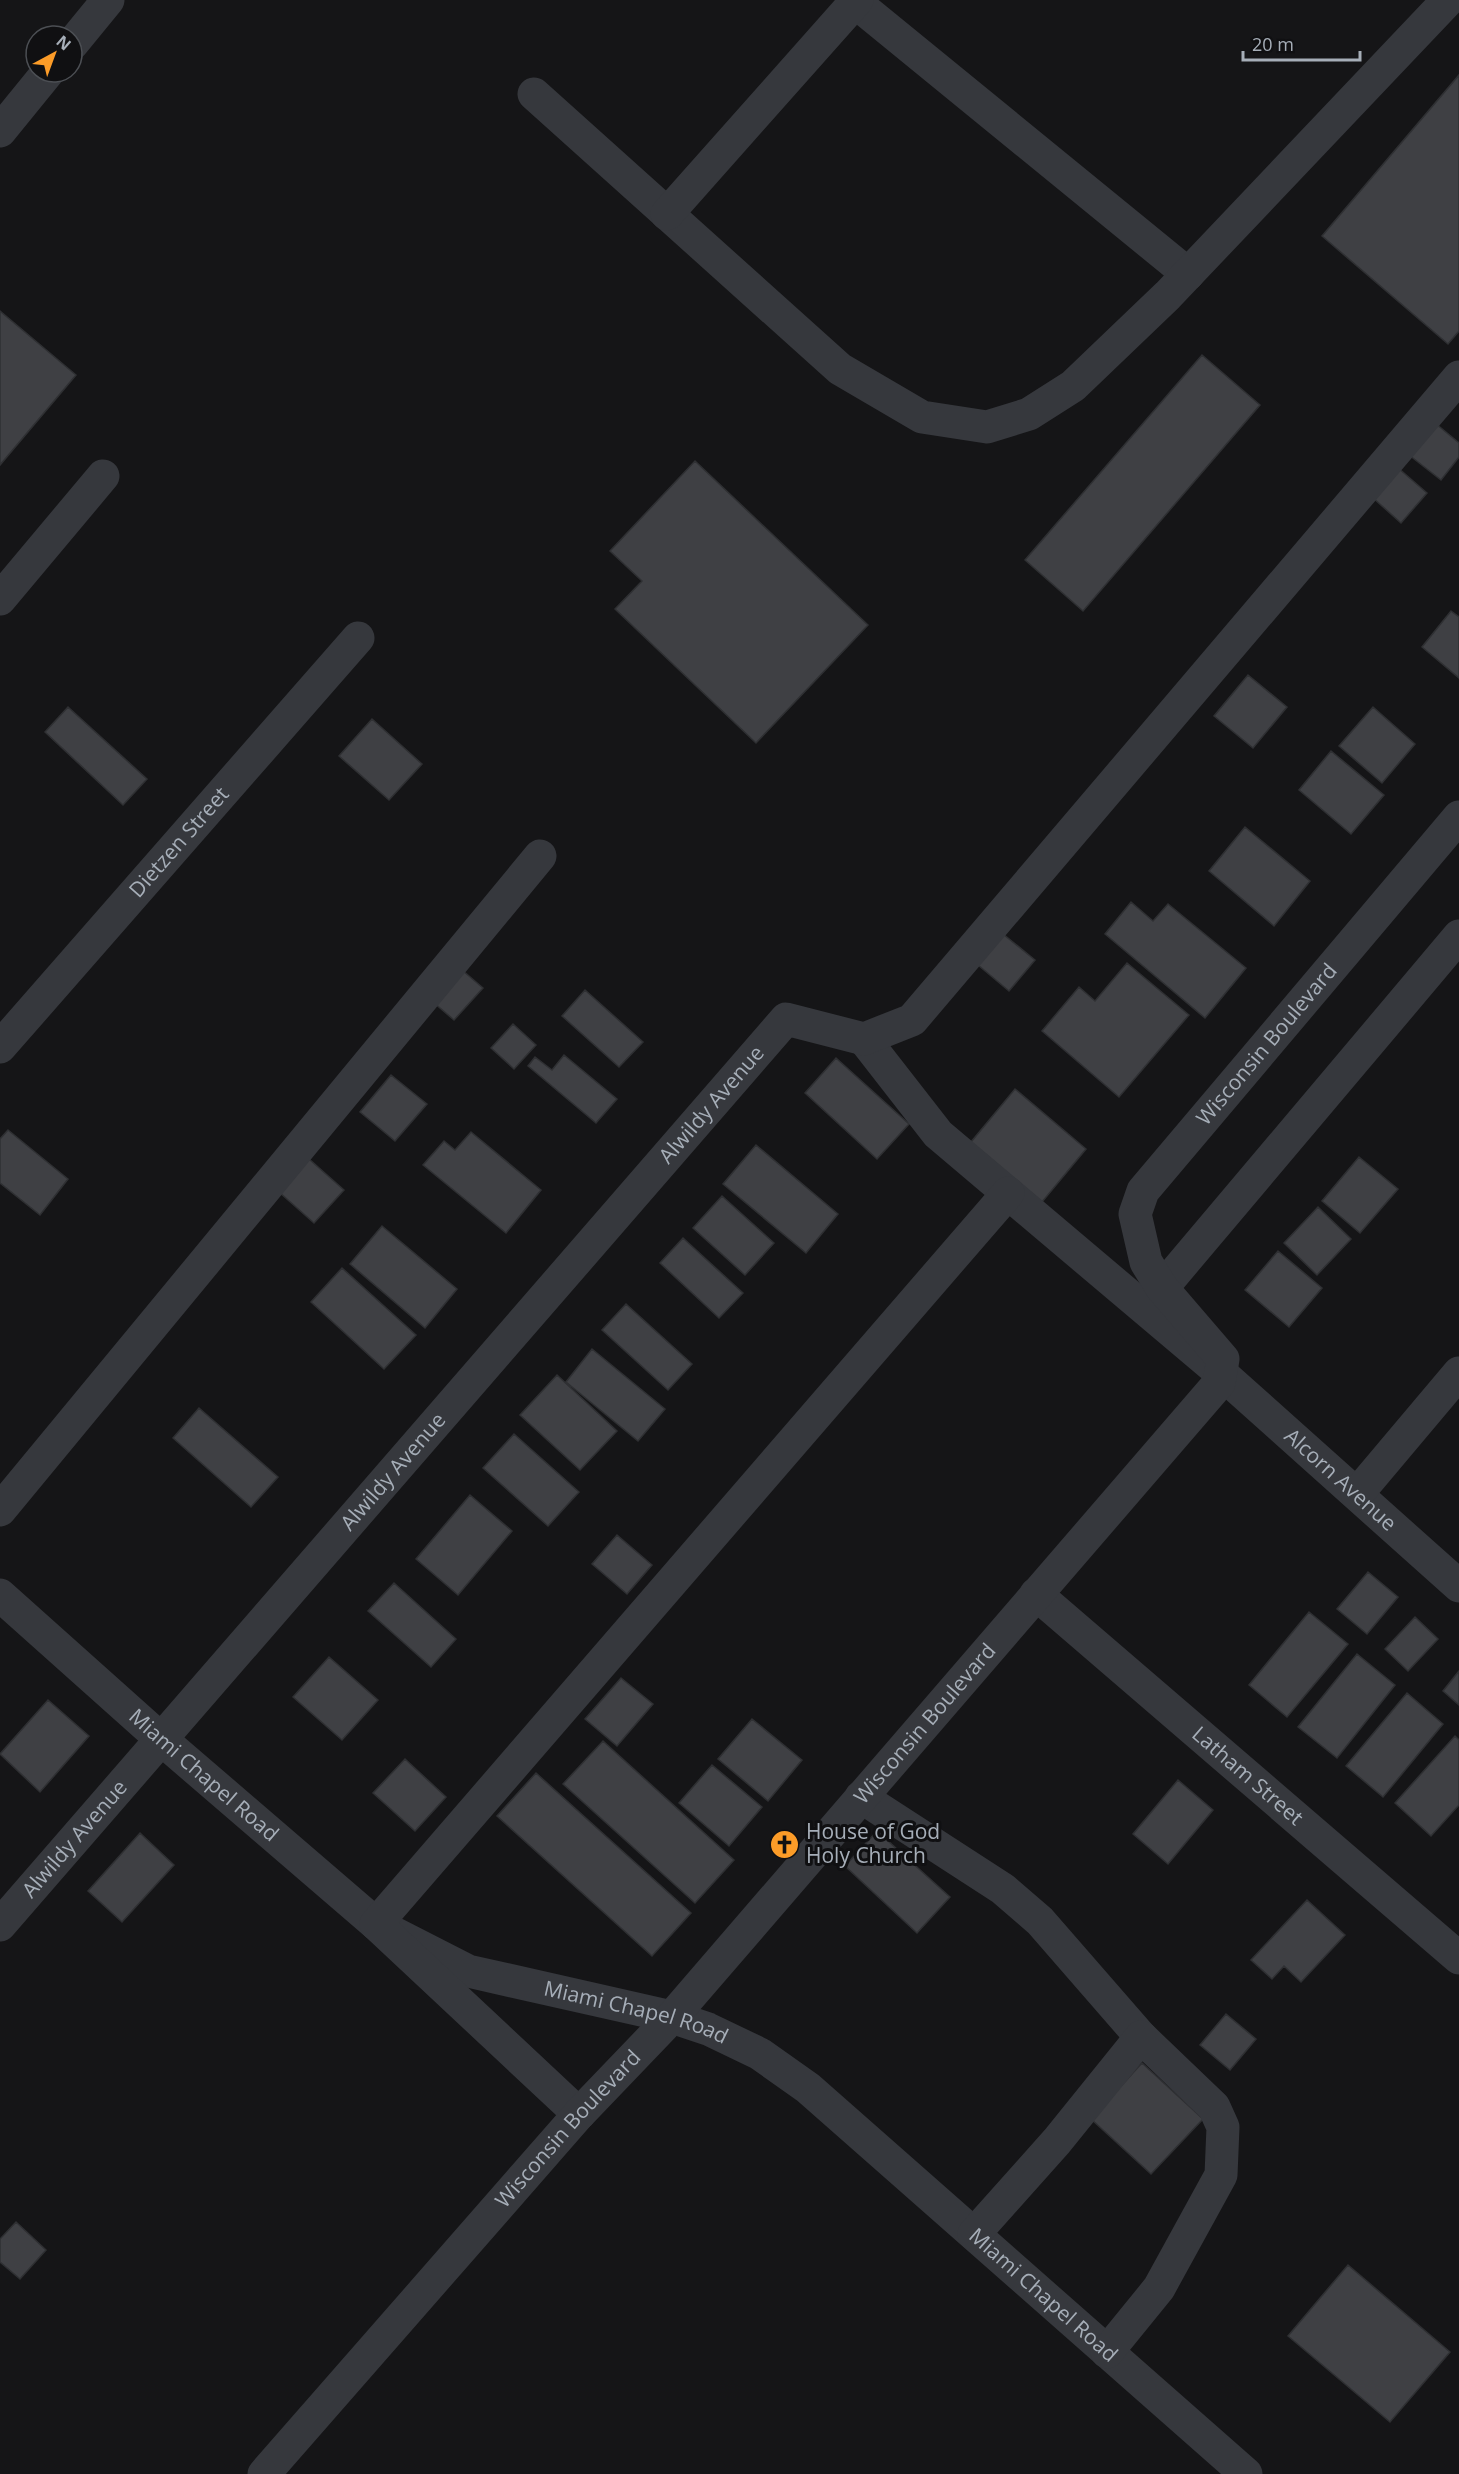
<svg xmlns="http://www.w3.org/2000/svg" width="1459" height="2474" viewBox="0 0 1459 2474" font-family="'Open Sans',sans-serif">
  <rect width="100%" height="100%" fill="#151517"/>
  <path fill="#3f4044" stroke="#2f3033" stroke-width="1.5" d="M1459 75V331L1448 344 1322 236Z
    M0 311 76 375 0 465Z
    M1202 355 1260 405 1083 611 1025 560Z
    M1435 423 1459 443V457L1441 480 1409 455Z
    M695 461 868 625 756 743 615 609 642 581 610 551Z
    M1397 467 1427 493 1401 523 1372 497Z
    M1451 611 1459 617V678L1422 647Z
    M1248 675 1287 707 1253 748 1214 716Z
    M68 707 147 779 123 805 45 732Z
    M1373 707 1415 744 1382 783 1339 746Z
    M372 719 422 764 389 800 339 756Z
    M1331 751 1384 795 1351 834 1299 790Z
    M1245 827 1310 881 1274 926 1209 871Z
    M1131 902 1153 921 1168 904 1246 968 1205 1018 1105 934Z
    M1003 934 1035 960 1009 991 978 965Z
    M1127 963 1189 1015 1119 1097 1042 1031 1079 987 1095 1001Z
    M462 970 483 988 454 1020 433 1002Z
    M585 990 643 1042 619 1067 562 1016Z
    M513 1024 536 1045 514 1069 491 1048Z
    M564 1055 617 1099 596 1123 528 1066 535 1057 552 1070Z
    M836 1058 909 1124 877 1159 805 1093Z
    M391 1075 427 1104 395 1141 360 1112Z
    M1015 1089 1086 1149 1042 1202 971 1142Z
    M8 1130 68 1179 40 1215 0 1183V1139Z
    M471 1132 541 1190 506 1233 423 1165 444 1141 455 1150Z
    M756 1145 838 1214 806 1253 723 1184Z
    M1359 1157 1398 1189 1360 1233 1322 1201Z
    M309 1159 344 1190 314 1223 279 1192Z
    M722 1196 774 1243 745 1275 693 1228Z
    M1318 1207 1351 1239 1317 1275 1284 1243Z
    M382 1226 457 1289 425 1328 350 1264Z
    M683 1238 743 1293 719 1318 660 1263Z
    M1278 1251 1322 1288 1289 1327 1245 1290Z
    M342 1268 416 1335 384 1369 311 1302Z
    M626 1304 692 1364 668 1390 602 1330Z
    M592 1349 665 1409 638 1441 566 1382Z
    M557 1375 617 1431 580 1470 520 1415Z
    M199 1408 278 1477 251 1507 173 1438Z
    M514 1434 579 1492 548 1526 483 1468Z
    M470 1495 512 1531 458 1595 416 1559Z
    M617 1535 652 1565 627 1594 592 1564Z
    M1368 1572 1398 1597 1367 1634 1337 1609Z
    M394 1583 456 1639 431 1667 368 1611Z
    M1309 1612 1348 1644 1287 1717 1249 1685Z
    M1415 1617 1438 1639 1408 1671 1385 1649Z
    M1357 1654 1395 1685 1337 1758 1298 1727Z
    M329 1657 378 1700 342 1740 293 1697Z
    M1459 1671V1705L1443 1691Z
    M621 1678 653 1704 617 1746 585 1719Z
    M1407 1693 1443 1724 1383 1797 1346 1766Z
    M48 1700 89 1736 40 1792 0 1754Z
    M752 1719 802 1760 768 1801 718 1759Z
    M1455 1736 1459 1740V1805L1431 1836 1395 1803Z
    M603 1741 734 1860 695 1903 563 1784Z
    M405 1759 446 1797 415 1831 373 1793Z
    M712 1765 762 1807 729 1846 679 1803Z
    M536 1773 691 1913 652 1956 497 1816Z
    M1178 1780 1213 1810 1168 1864 1133 1834Z
    M877 1831 950 1897 917 1933 845 1866Z
    M140 1833 174 1865 122 1922 88 1891Z
    M1307 1900 1345 1935 1301 1982 1284 1966 1272 1979 1251 1960Z
    M1226 2014 1256 2039 1230 2070 1200 2045Z
    M1142 2063 1203 2119 1151 2174 1091 2119Z
    M16 2222 46 2250 20 2279 0 2262V2239Z
    M1348 2265 1450 2352 1390 2422 1288 2336Z"/>
  <g fill="none" stroke-linecap="round" stroke-linejoin="round">
    <g stroke="#36383d" stroke-width="33">
      <path d="M855 2 1188 274"/>
      <path d="M72 44 108 0"/>
      <path d="M534 94 840 369 922 417 987 427 1029 414 1073 386 1168 295 1448 0"/>
      <path d="M0 131 48 72"/>
      <path d="M667 214 857 0"/>
      <path d="M0 599 103 476"/>
      <path id="s1" d="M864 1039 938 1134 1222 1374 1459 1586"/>
      <path id="s2" d="M0 1047 358 638"/>
      <path d="M1162 1288 1459 936"/>
      <path d="M1357 1494 1459 1373"/>
      <path d="M0 1510 540 856"/>
      <path id="s3" d="M1036 1594 1459 1958"/>
      <path id="s4" d="M0 1595 161 1739 376 1924 468 1971 672 2017 708 2029 760 2054 808 2088 1246 2474"/>
      <path d="M861 1797 1003 1889 1040 1921 1141 2037"/>
      <path id="s5" d="M0 1925 786 1019 864 1039 912 1020 1459 377"/>
      <path d="M579 2114 376 1924 1008 1193"/>
      <path d="M974 2234 1057 2141 1141 2037 1214 2107 1223 2127 1221 2175 1159 2288 1107 2352"/>
      <path id="s6" d="M264 2474 579 2114 672 2017 1219 1383 1223 1359 1162 1288 1146 1262 1135 1214 1143 1191 1459 817"/>
    </g>
  </g>
  <defs>
    <symbol id="church-disc" viewBox="-11 -11 22 22"><circle r="9.5" fill="#fc9c28" stroke="#101012"/><path d="M-1.2-6h2.4v3.5h3.3v2.4h-3.3V6h-2.4V-.1h-3.3v-2.4h3.3Z" fill="#111"/></symbol>
  </defs>
  <g fill-rule="evenodd">
    <use href="#church-disc" x="768" y="1828" width="33" height="33"/>
  </g>
  <g text-anchor="middle" stroke-width="6" stroke-linejoin="round" paint-order="stroke">
    <g font-size="21" fill="#a6aeb8" stroke="#101012">
      <text dy="7" stroke="none"><textPath href="#s2" startOffset="272">Dietzen Street</textPath></text>
      <text dy="7" stroke="none"><textPath href="#s6" startOffset="1864">Wisconsin Boulevard</textPath></text>
      <text dy="7" stroke="none"><textPath href="#s5" startOffset="1086">Alwildy Avenue</textPath></text>
      <text dy="7" stroke="none"><textPath href="#s5" startOffset="600">Alwildy Avenue</textPath></text>
      <text dy="7" stroke="none"><textPath href="#s1" startOffset="651">Alcorn Avenue</textPath></text>
      <text dy="7" stroke="none"><textPath href="#s6" startOffset="1000">Wisconsin Boulevard</textPath></text>
      <text dy="7" stroke="none"><textPath href="#s4" startOffset="272">Miami Chapel Road</textPath></text>
      <text dy="7" stroke="none"><textPath href="#s3" startOffset="279">Latham Street</textPath></text>
      <text dy="7" stroke="none"><textPath href="#s5" startOffset="114">Alwildy Avenue</textPath></text>
      <text dy="7" stroke="none"><textPath href="#s4" startOffset="776">Miami Chapel Road</textPath></text>
      <text dy="7" stroke="none"><textPath href="#s6" startOffset="460">Wisconsin Boulevard</textPath></text>
      <text dy="7" stroke="none"><textPath href="#s4" startOffset="1280">Miami Chapel Road</textPath></text>
    </g>
    <g font-size="21" fill="#a6aeb8" stroke="#101012" text-anchor="start">
      <text x="806" y="1839">House of God<tspan x="806" dy="24">Holy Church</tspan></text>
    </g>
  </g>
  <g transform="translate(54 54) rotate(41)"><circle r="28" fill="#101012" stroke="#4c4f54" stroke-width="1.5"/>
  <path d="M0-4.5L10 22L0 15L-10 22Z" fill="#fc9c28"/>
  <text y="-9" font-size="16" font-weight="bold" text-anchor="middle" fill="#a6aeb8">N</text>
  </g>
  <path d="M1243 51v9h117v-9" fill="none" stroke="#a6aeb8" stroke-width="3"/>
  <text x="1252" y="51" font-size="18" fill="#a6aeb8" stroke="#101012" stroke-width="4.5" paint-order="stroke">20 m</text>
</svg>
